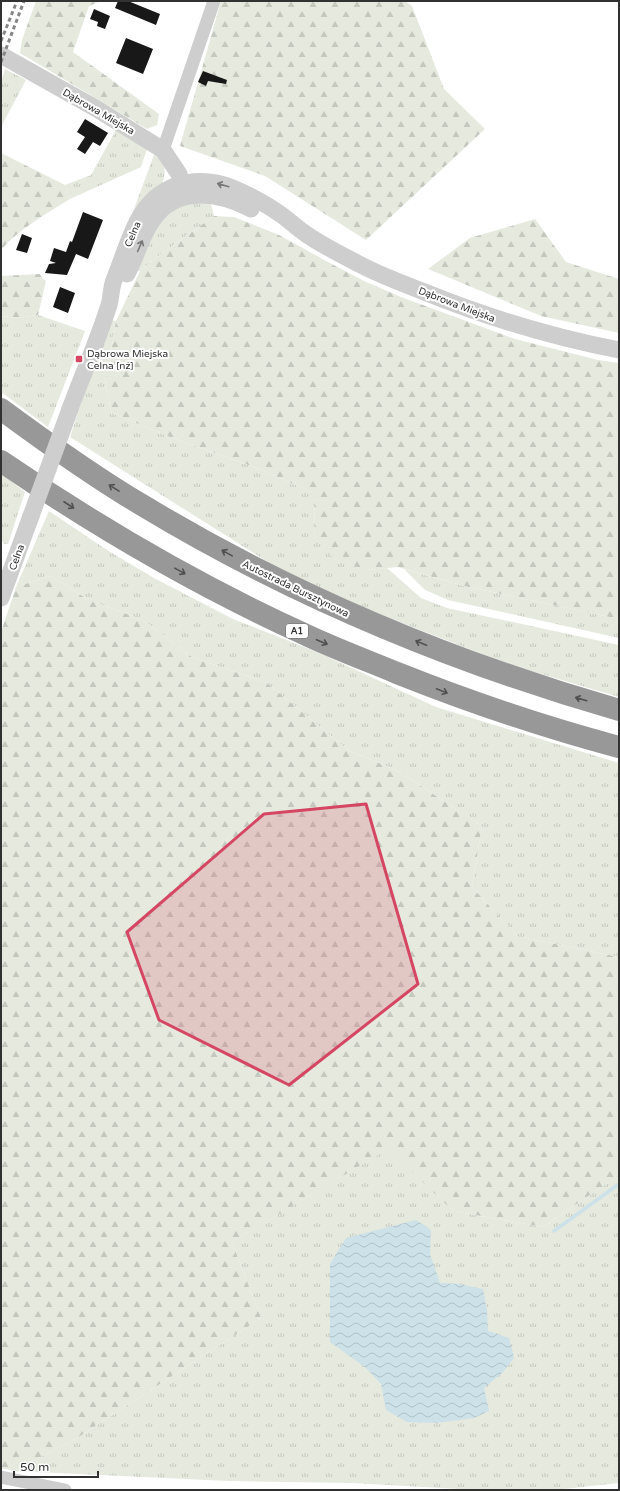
<svg xmlns="http://www.w3.org/2000/svg" width="620" height="1491" viewBox="0 0 620 1491" font-family="'Varela Round',sans-serif">
  <defs>
    <pattern id="grass-tufts" width="24" height="20" patternUnits="userSpaceOnUse"><rect width="24" height="20" fill="#e5e9de"/><path d="M3 7l-1-3M5 7V3M7 7l1-3M15 17l-1-3M17 17v-4M19 17l1-3" fill="none" stroke="#c5c8bf"/></pattern>
    <pattern id="forest-firs" width="22" height="20" patternUnits="userSpaceOnUse"><rect width="22" height="20" fill="#e5e9de"/><path d="M5 1l3.5 6h-7zM16 11l3.5 6h-7z" fill="#c5c8bf"/></pattern>
    <pattern id="water-waves" width="16" height="10" patternUnits="userSpaceOnUse"><rect width="16" height="10" fill="#cce1e8"/><path d="M0 5q4-4 8 0t8 0" fill="none" stroke="#b0c2c7"/></pattern>
  </defs>
  <rect width="100%" height="100%" fill="#fff"/>
  <path fill="url(#grass-tufts)" d="M5 69 26 80 1 127V82Z
    M116 130 147 149 141 167 70 199 65 185 91 175Z
    M155 152C165 163 167 170 162 184L113 266Z
    M210 200 214 216 157 257 140 271 134 270 157 225 179 205Z
    M38 315 85 331 48 427 1 392V316L18 318Z
    M111 320 116 321 105 385 112 413 170 437 257 468 314 493 315 537 366 570 387 568 421 598 447 608 619 645V697L508 664 366 609 274 566 70 437 93 367Z
    M1 473 25 492 8 544H4L1 539Z
    M49 511 107 550 154 578 233 619 317 652 436 707 619 763V924C617 932 619 948 619 957L517 936 472 887 482 826 398 771 348 750 267 683 192 657 143 620 89 600 50 576 16 587Z
    M404 569 464 586 619 619V638L448 600 425 590Z
    M389 1148 453 1211 543 1227 619 1175V1483L555 1490H476L352 1483 229 1481 14 1471 77 1438 261 1318 232 1242Z"/>
  <path fill="url(#forest-firs)" d="M36 1H101L89 6 73 52 159 114 157 125 147 129 20 53 22 40Z
    M221 1H405L412 6 444 89 485 129 366 240 265 176 180 146Z
    M1 153 65 185 70 199C46 214 20 228 1 250Z
    M214 216 234 217 279 235 328 262 364 281 401 297 515 339 598 360 619 363V619L464 586 398 567 366 570 336 561 315 537 314 493 257 468 170 437 112 413 105 385 116 321 140 271 157 257Z
    M535 219 566 262 619 279V333L541 316 428 269 470 238Z
    M40 274 43 279 46 281 38 315 18 318 1 316V276Z
    M50 576 89 600 143 620 192 657 267 683 348 750 398 771 482 826 472 887 517 936 619 957V1175L543 1227 453 1211 388 1149 232 1242 261 1318 77 1438 14 1471 1 1468V632L16 587Z"/>
  <path fill="url(#water-waves)" d="M416 1220 431 1230 430 1254 440 1283 459 1284 483 1289 487 1311 488 1331 509 1338 514 1358 502 1373 484 1388 489 1411 474 1418 436 1423 407 1422 386 1410 381 1384 366 1368 330 1342V1264L346 1238Z"/>
  <g fill="none" stroke-linecap="round" stroke-linejoin="round">
    <path stroke="#cce1e8" stroke-width="3.5" d="M554 1231 619 1184"/>
  </g>
  <path fill="#181818" d="M118 1H128L160 14 156 25 115 8Z
    M94 9 110 16 105 29 97 26 98 22 90 19Z
    M126 38 153 49 143 74 116 63Z
    M203 71 227 80 226 84 208 81 206 86 198 82Z
    M85 119 108 133 100 146 93 142 85 154 77 149 85 137 77 132Z
    M83 212 103 220 88 259 76 254 67 275 45 273 49 264 56 263 50 261 54 248 66 252 70 241 72 242Z
    M22 234 32 238 27 253 16 250Z
    M60 287 75 293 68 313 53 307Z"/>
  <g fill="none" stroke-linecap="round" stroke-linejoin="round">
    <path stroke="#cecece" stroke-width="13" d="M163 150 214 1
      M1 1477 65 1490"/>
    <path stroke="#cecece" stroke-width="17" d="M1 55 97 109 163 150 179 174 184 193
      M127 274C136 257 141 237 152 221 176 185 218 192 251 209
      M70 409C83 374 98 340 109 305 111 298 111 290 113 283 116 274 120 265 123 256 131 235 138 213 155 198 173 183 194 179 217 183 236 187 267 204 283 216 291 222 298 229 306 234 323 246 342 255 361 265 380 275 401 283 422 291 486 317 551 337 619 350
      M1 598 31 516"/>
    <path stroke="#989898" stroke-width="22" d="M1 409C47 443 93 476 142 505 291 595 452 662 619 710
      M1 461C96 526 197 585 302 633 333 648 366 660 397 673 470 702 543 727 619 747"/>
    <path stroke="#868686" stroke-width="3" stroke-dasharray="4 3" stroke-linecap="butt" d="M1 41 17 1
      M1 62 24 1"/>
    <path stroke="#cecece" stroke-width="17" d="M31 516 70 409"/>
  </g>
  <defs><path id="oneway-shaft" d="M-6 0H5M1.5-3L5.5 0L1.5 3" fill="none" stroke-width="1.6" stroke-linecap="round" stroke-linejoin="round"/></defs>
  <g stroke="#787878">
    <use href="#oneway-shaft" transform="translate(223 185) rotate(-164)"/>
    <use href="#oneway-shaft" transform="translate(140 246) rotate(-67)"/>
  </g>
  <g stroke="#505050">
    <use href="#oneway-shaft" transform="translate(114 488) rotate(-148)"/>
    <use href="#oneway-shaft" transform="translate(69 505) rotate(33)"/>
    <use href="#oneway-shaft" transform="translate(227 553) rotate(-151)"/>
    <use href="#oneway-shaft" transform="translate(180 571) rotate(29)"/>
    <use href="#oneway-shaft" transform="translate(322 642) rotate(23)"/>
    <use href="#oneway-shaft" transform="translate(421 643) rotate(-158)"/>
    <use href="#oneway-shaft" transform="translate(442 691) rotate(22)"/>
    <use href="#oneway-shaft" transform="translate(581 699) rotate(-164)"/>
  </g>
  <path fill="#d54663" fill-opacity="0.2" stroke="#d54663" stroke-width="3" stroke-linejoin="round" d="M366 804 418 984 289 1085 159 1020 127 932 264 814Z"/>
  <rect fill="#d54663" stroke="#fff" stroke-width="1.5" x="75" y="355" width="8" height="8" rx="2"/>
  <g text-anchor="middle" stroke-width="4" stroke-linejoin="round" paint-order="stroke">
    <rect fill="#fff" stroke="#6f6f6f" stroke-width="1" x="286" y="624" width="22" height="14" rx="3"/>
    <g font-size="9" font-weight="bold" fill="#313131">
      <text x="297" y="634">A1</text>
    </g>
    <g font-size="10" fill="#313131" stroke="#fff">
      <text transform="translate(99 111) rotate(30)" y="4">Dąbrowa Miejska</text>
      <text transform="translate(132 234) rotate(-67)" y="4">Celna</text>
      <text transform="translate(457 304) rotate(21)" y="4">Dąbrowa Miejska</text>
      <text transform="translate(16 557) rotate(-70)" y="4">Celna</text>
      <text transform="translate(296 588) rotate(26)" y="4">Autostrada Bursztynowa</text>
    </g>
    <g font-size="10" fill="#313131" stroke="#fff" text-anchor="start">
      <text x="87" y="357">Dąbrowa Miejska<tspan x="87" dy="12">Celna [nż]</tspan></text>
    </g>
  </g>
  <rect width="620" height="1491" fill="none" stroke="#313131" stroke-width="4"/>
  <path d="M14 1471v6h84v-6" fill="none" stroke="#313131" stroke-width="2"/>
  <text x="20" y="1471" font-size="12" fill="#313131" stroke="#ffffff" stroke-width="3" paint-order="stroke">50 m</text>
</svg>
